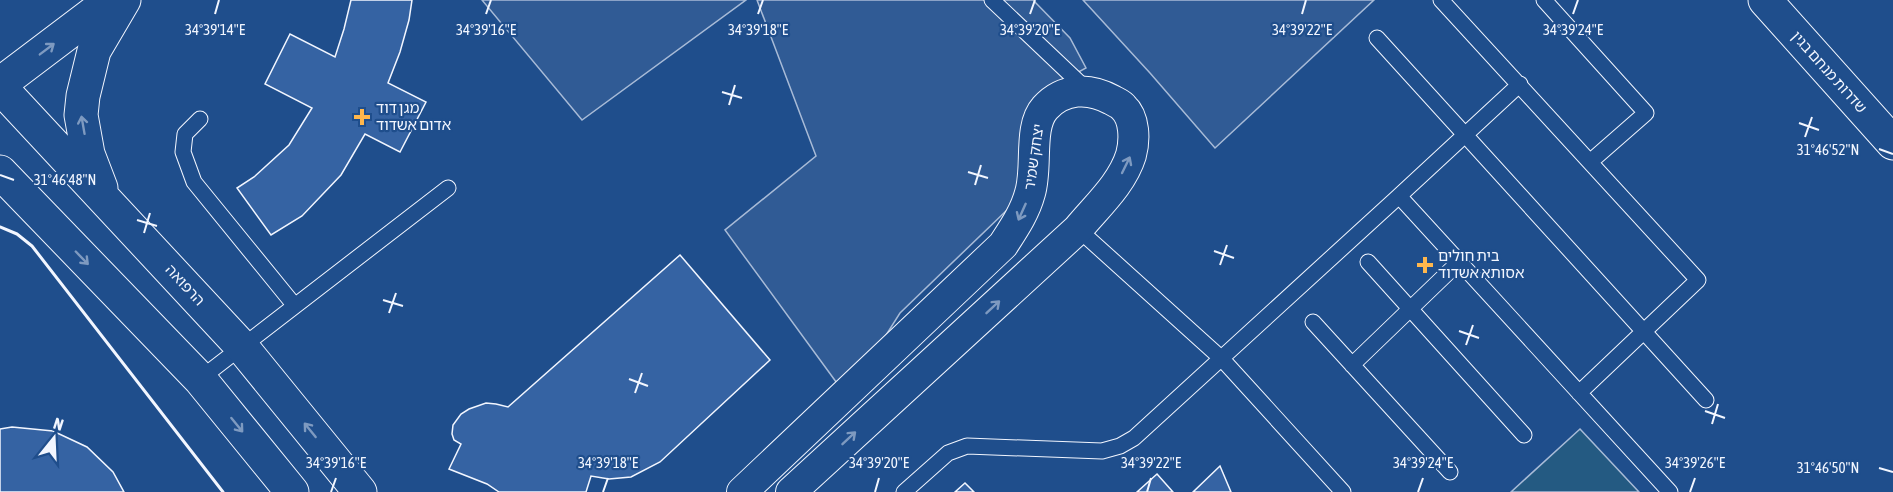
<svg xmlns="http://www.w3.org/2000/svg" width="1893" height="492" viewBox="0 0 1893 492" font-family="'Asap Condensed','Noto Sans Hebrew',sans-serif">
  <rect width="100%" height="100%" fill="#1f4e8c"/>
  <path fill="#245a82" stroke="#a8bbd7" stroke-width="1.5" d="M1580 429 1639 492H1511Z"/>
  <path fill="#305b95" stroke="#a8bbd7" stroke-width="1.5" d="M482 0H746L582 120Z
    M757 0H1033L1070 38 1086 68 1047 89 1017 195 1007 210 900 313 869 362 842 390 725 230 816 156Z
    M1083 0H1374L1215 148 1150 73Z"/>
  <path fill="#3563a3" stroke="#f2f6ff" stroke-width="1.5" d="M351 0H412L409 20 400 52 388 83 426 102 400 152 365 134 341 175 302 216 271 235 237 188 254 177 289 145 312 108 265 84 290 34 335 57 344 29Z
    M680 255 770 360 660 462 631 477 609 479 591 476 586 492H499L487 484 449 469 461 444 454 440 452 434 453 425 461 414 469 409 486 403 496 404 508 407Z
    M12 427 53 431 87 447 113 472 124 492H0V429Z
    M1220 466 1231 492H1193Z
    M1157 474 1173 492H1137Z
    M965 483 974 492H955Z"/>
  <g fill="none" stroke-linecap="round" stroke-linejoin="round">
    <defs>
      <path id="lane" d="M992 0 1088 91
        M1441 0 1698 280 1579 393
        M1544 0 1646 113 1590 162
        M1377 38 1706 400
        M200 119 185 134 183 152 194 182 295 306
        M1399 196 1520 84
        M1078 229 1222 359 1343 492
        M1368 262 1524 435
        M1313 322 1450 472
        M1352 365 1459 262
        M200 379 448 188
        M904 492 948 453 967 446 1102 451 1120 446 1134 438 1399 196 1670 492"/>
      <path id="street" d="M742 492 1003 245C1014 228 1025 212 1030 193 1038 167 1028 127 1045 108 1063 88 1089 87 1112 100 1115 102 1121 104 1123 107 1135 118 1135 140 1131 155 1122 184 1097 206 1078 229L791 492"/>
      <path id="secondary" d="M1765 0 1893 143
        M0 84 111 0
        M0 87 242 347 360 492
        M0 172 200 379 292 492
        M101 188 88 154 81 115 83 96 94 51 124 0"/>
    </defs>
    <use href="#lane" stroke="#f2f6ff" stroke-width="17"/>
    <use href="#street" stroke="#f2f6ff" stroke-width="32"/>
    <use href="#secondary" stroke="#f2f6ff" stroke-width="35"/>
    <use href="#lane" stroke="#1f4e8c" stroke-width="15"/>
    <use href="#street" stroke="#1f4e8c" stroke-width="30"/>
    <use href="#secondary" stroke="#1f4e8c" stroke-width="33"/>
    <path stroke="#f2f6ff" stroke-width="3" d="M0 227 17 234 32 246 223 492"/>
  </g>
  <defs><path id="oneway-shaft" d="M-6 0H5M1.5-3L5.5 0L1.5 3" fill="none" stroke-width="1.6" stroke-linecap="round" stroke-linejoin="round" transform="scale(1.5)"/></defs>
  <g stroke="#7e9ac0">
    <use href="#oneway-shaft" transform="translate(47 49) rotate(-37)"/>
    <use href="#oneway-shaft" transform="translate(83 125) rotate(-100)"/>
    <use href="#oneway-shaft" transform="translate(1126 165) rotate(-64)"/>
    <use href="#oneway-shaft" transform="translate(1022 212) rotate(114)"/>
    <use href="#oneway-shaft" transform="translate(82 258) rotate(46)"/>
    <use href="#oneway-shaft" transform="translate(993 307) rotate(-43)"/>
    <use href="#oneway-shaft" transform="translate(237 425) rotate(51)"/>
    <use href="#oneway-shaft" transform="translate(310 430) rotate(-129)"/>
    <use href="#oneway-shaft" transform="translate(849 438) rotate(-43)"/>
  </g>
  <path fill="none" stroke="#f2f6ff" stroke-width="2" d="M215 14 219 0M486 14 491 0M758 14 763 0M1030 14 1035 0M1302 14 1306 0M1573 14 1578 0M722 92 742 98M729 105 735 85M1799 123 1819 130M1805 137 1812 117M1879 149 1893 154M968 172 988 178M0 175 14 180M975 185 981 165M137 220 157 226M144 233 150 213M1214 251 1234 258M1220 265 1227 245M383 300 403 306M389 313 396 293M1459 331 1479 338M1466 345 1473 325M629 379 648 386M635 393 642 373M1705 411 1725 418M1712 424 1718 404M1879 468 1893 472M331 492 336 478M603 492 608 478M875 492 879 478M1147 492 1151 478M1418 492 1423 478M1690 492 1695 478"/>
  <g fill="#ffb74d" stroke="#1f4e8c" stroke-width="2">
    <path d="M359 108h6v6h6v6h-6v6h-6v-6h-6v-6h6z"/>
    <path d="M1422 256h6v6h6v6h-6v6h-6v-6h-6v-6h6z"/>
  </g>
  <g text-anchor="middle" stroke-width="4.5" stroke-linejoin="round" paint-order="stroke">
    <g font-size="15" fill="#f2f6ff" stroke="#1f4e8c">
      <text transform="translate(1829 72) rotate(48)" y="5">שדרות מנחם בגין</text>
      <text transform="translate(1034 157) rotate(-82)" y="5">יצחק שמיר</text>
      <text transform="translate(185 285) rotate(47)" y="5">הרפואה</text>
    </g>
    <g font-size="15" fill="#f2f6ff" stroke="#1f4e8c" text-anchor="start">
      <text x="376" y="113">מגן דוד<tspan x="376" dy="17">אדום אשדוד</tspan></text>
      <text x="1438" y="261">בית חולים<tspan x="1438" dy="17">אסותא אשדוד</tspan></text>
    </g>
  </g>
  <g font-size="15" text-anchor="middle" fill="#f2f6ff" stroke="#1f4e8c" stroke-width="4.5" stroke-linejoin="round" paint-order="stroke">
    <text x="215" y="35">34°39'14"E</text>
    <text x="486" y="35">34°39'16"E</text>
    <text x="758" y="35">34°39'18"E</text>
    <text x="1030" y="35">34°39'20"E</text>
    <text x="1302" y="35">34°39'22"E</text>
    <text x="1573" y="35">34°39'24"E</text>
    <text x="1828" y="155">31°46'52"N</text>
    <text x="65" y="185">31°46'48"N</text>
    <text x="336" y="468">34°39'16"E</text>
    <text x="608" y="468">34°39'18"E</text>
    <text x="879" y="468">34°39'20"E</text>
    <text x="1151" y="468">34°39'22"E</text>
    <text x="1423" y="468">34°39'24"E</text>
    <text x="1695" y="468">34°39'26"E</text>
    <text x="1828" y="473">31°46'50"N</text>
  </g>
  <g transform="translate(54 438) rotate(18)" stroke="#1f4e8c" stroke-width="4.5" paint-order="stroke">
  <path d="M0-4.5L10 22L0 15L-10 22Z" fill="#f2f6ff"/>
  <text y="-9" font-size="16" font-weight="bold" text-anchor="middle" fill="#f2f6ff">N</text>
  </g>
</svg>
